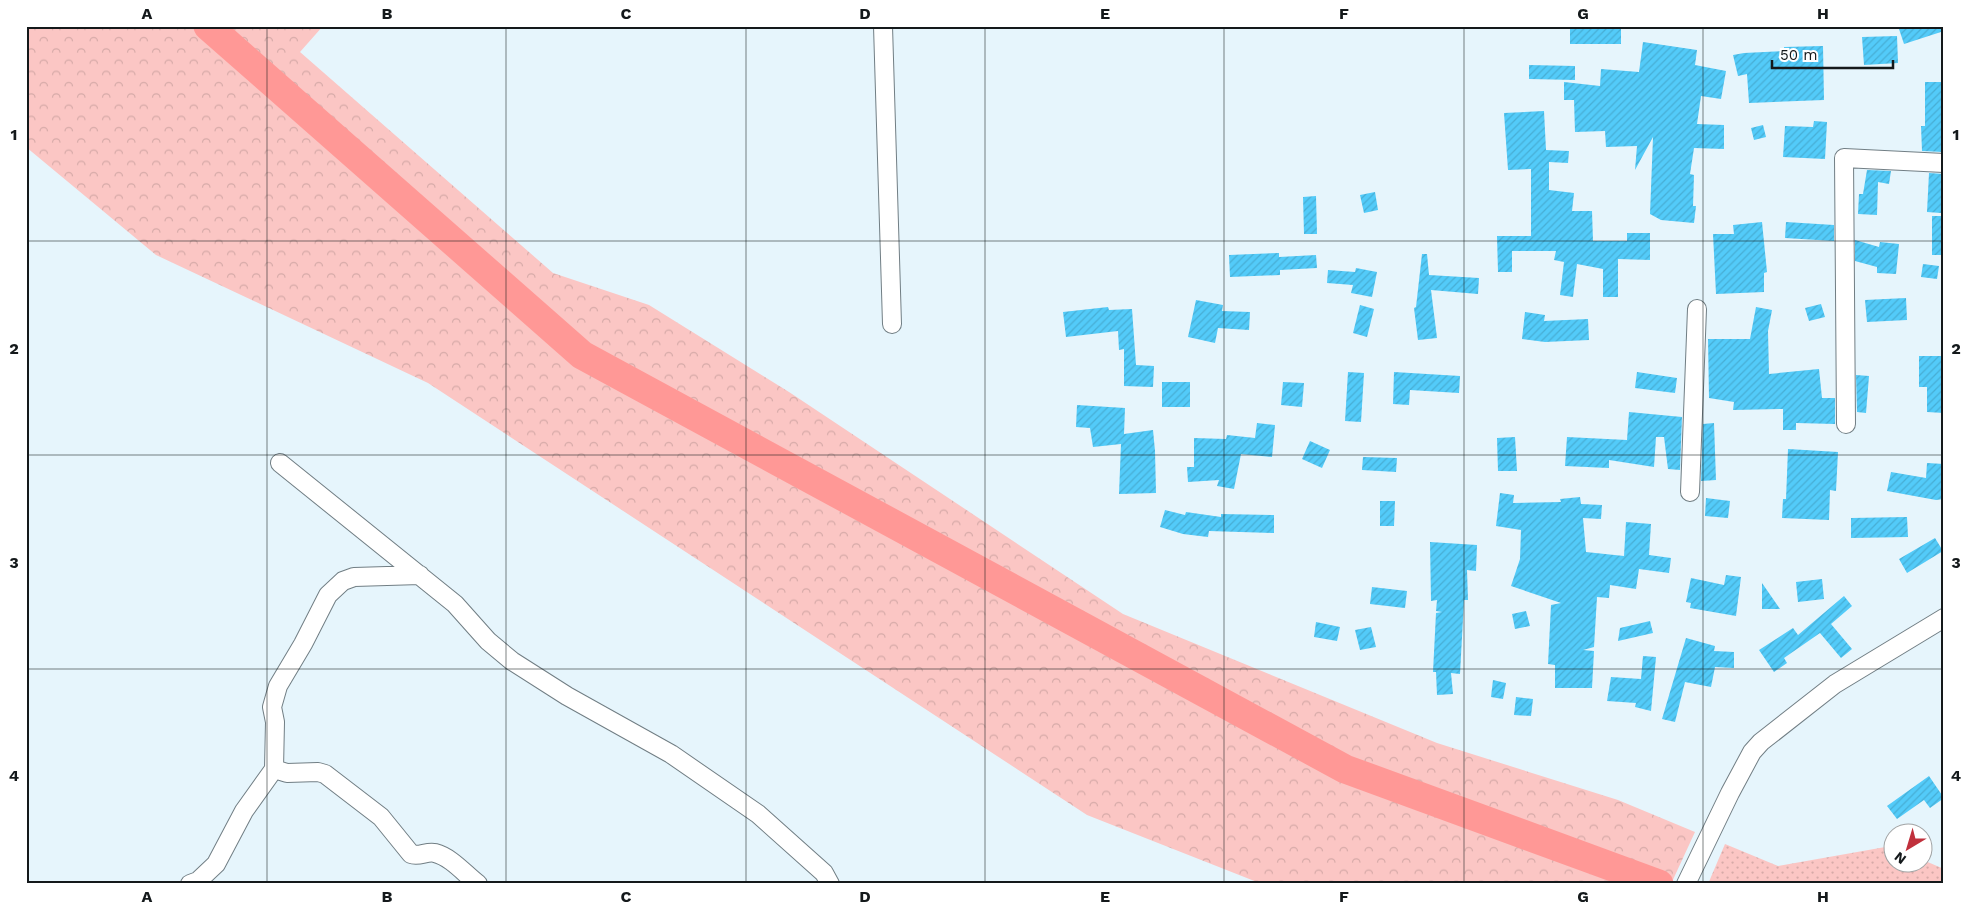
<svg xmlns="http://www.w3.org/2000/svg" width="1970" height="910" viewBox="0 0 1970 910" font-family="'Work Sans',sans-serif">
  <defs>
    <pattern id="grass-dots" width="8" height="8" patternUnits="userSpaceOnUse" patternTransform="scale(1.25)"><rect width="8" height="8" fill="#fbc6c4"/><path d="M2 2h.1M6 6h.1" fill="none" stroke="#d6aaa8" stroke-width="1.8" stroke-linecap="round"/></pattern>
    <pattern id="forest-crowns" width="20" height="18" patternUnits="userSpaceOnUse" patternTransform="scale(1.25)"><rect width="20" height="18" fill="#fbc6c4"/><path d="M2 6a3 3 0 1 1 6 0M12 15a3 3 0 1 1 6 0" fill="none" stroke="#d6aaa8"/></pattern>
    <pattern id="building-hatch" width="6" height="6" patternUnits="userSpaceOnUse" patternTransform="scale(1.25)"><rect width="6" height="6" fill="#53cbf9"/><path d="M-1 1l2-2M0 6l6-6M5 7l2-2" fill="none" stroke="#47aed5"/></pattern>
  </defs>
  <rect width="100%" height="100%" fill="#e6f5fc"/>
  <path fill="url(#grass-dots)" d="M1725 844 1778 866 1891 846 1892 847V862H1922L1923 860 1944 869V884H1708Z"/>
  <path fill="url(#forest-crowns)" d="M26 26H323L300 52 553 273 649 305 789 392 1123 614 1437 743 1618 800 1695 832 1671 884H1262L1087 815 428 383 156 255 26 147Z"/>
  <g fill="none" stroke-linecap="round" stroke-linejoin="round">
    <path stroke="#ff9896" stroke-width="29" d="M208 26 582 355 1345 769 1659 884"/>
  </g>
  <path fill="url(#building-hatch)" d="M1570 26H1621V44H1570Z
    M1898 26H1944V31L1904 44Z
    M1897 36 1898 63 1864 65 1862 37Z
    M1643 42 1697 50 1695 65 1726 71 1721 99 1701 96 1697 124 1724 125V149L1694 148 1690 174 1694 175 1693 206H1696L1694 223 1661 220 1650 214 1653 137 1635 170 1637 146 1606 147 1605 131 1575 132 1574 100H1564V82L1600 86 1601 69 1639 72Z
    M1823 46 1824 100 1749 103 1747 74 1738 76 1733 55 1744 53 1784 51V47Z
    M1529 65 1575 66V80L1529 79Z
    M1925 82H1944V116H1942L1943 152 1922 151 1921 126H1925Z
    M1544 111 1546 150 1569 151 1568 163 1549 162V190L1574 193 1572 211H1592L1593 241H1627V233H1650V260L1618 259V297H1603V269L1577 264 1573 297 1560 295 1564 262 1554 260 1556 251H1512V272H1498L1497 236H1531V169L1508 170 1504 113Z
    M1814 121 1827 122 1825 159 1783 157 1785 126 1813 127Z
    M1763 125 1766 137 1754 140 1751 128Z
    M1867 170 1891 171 1889 184 1878 182 1877 215 1858 214 1859 194H1863Z
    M1929 173 1944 174 1941 213 1927 212Z
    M1375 192 1378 210 1364 213 1360 195Z
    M1316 196 1317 234H1304L1303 197Z
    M1932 216H1944V255H1932Z
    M1762 222 1767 272 1764 273V292L1716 294 1713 234H1734L1733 225Z
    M1786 222 1834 225V241L1785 238Z
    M1855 240 1879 247 1880 242 1899 244 1896 274 1877 273V267L1855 261Z
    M1279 253V257L1316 255 1317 268 1280 270V275L1230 277 1229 255Z
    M1422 254H1427L1429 275 1479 278 1478 294 1431 290 1437 338 1418 340 1414 308 1416 307Z
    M1923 264 1939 266 1937 279 1921 277Z
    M1356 268 1377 272 1372 297 1351 293 1353 285 1327 283 1328 270 1355 272Z
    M1906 298 1907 320 1867 322 1865 300Z
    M1196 300 1223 305 1222 311 1250 312 1249 330 1218 328 1215 343 1188 337Z
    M1821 304 1825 317 1809 321 1805 308Z
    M1360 305 1374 309 1367 337 1353 333Z
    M1108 307 1109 310 1132 309 1136 365 1154 366 1153 387 1124 386V349L1119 350 1118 331 1066 337 1063 312Z
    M1756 307 1772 310 1768 331 1769 374 1819 369 1822 398H1835V424L1796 423V430H1783V409L1733 410 1734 402 1709 398 1708 339H1750Z
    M1525 312 1545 315 1544 321 1588 319 1589 340 1545 342 1522 339Z
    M1919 356H1944V413L1927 412V387H1919Z
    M1348 372 1364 373 1361 422 1345 421Z
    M1394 372 1460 376 1459 393 1410 390 1409 405 1393 404Z
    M1637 372 1677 378 1675 393 1635 388Z
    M1856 375 1869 376 1866 413 1857 412Z
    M1162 382H1190V407H1162Z
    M1283 382 1304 383 1302 407 1281 405Z
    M1077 405 1125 408 1124 434 1153 430 1155 451 1156 493 1119 494 1121 444 1093 447 1090 428 1076 427Z
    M1629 412 1682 417 1680 470 1668 469 1664 437H1656L1654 467 1609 460V468L1565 466 1567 437 1627 440Z
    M1257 423 1275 425 1272 457 1241 454 1234 489 1217 486 1219 480 1188 482 1187 467H1194V438L1226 439 1227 435 1255 438Z
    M1714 423 1716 480 1701 481 1703 424Z
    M1515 437 1517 471H1498L1497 438Z
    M1310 441 1330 450 1322 468 1302 459Z
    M1788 449 1838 452 1836 491 1830 490 1829 520 1782 518 1783 499H1786Z
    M1363 457 1397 458 1396 472 1362 470Z
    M1927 463 1944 464V499L1936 500 1887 491 1891 472 1926 478Z
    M1500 493 1514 495 1513 503 1561 502 1560 499 1580 497 1581 504 1602 505 1601 519 1583 518 1586 552 1624 556 1626 522 1651 524 1649 555 1671 558 1669 573 1639 569 1636 589 1610 585 1609 598 1597 597 1594 647 1583 650 1594 651 1592 688H1555V665L1548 664 1551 605 1561 603 1511 586 1520 559 1521 530 1496 526Z
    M1706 498 1730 501 1728 518 1705 516Z
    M1380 501H1395L1394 526H1380Z
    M1165 510 1185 515 1186 512 1221 517V514L1274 515V533L1209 531 1208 537 1183 534 1160 527Z
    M1907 517 1908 537 1851 538V518Z
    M1935 538 1943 551 1907 573 1899 559Z
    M1430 542 1477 545 1476 571 1467 570 1468 600H1464L1460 674 1451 673 1453 694 1437 695 1436 672H1433L1436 613 1442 612 1436 611 1437 600 1431 601Z
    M1726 575 1741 577 1736 616 1690 608 1691 603 1686 602 1691 578 1724 585Z
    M1822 579 1824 599 1798 602 1796 582Z
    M1762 583 1780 609H1762Z
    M1372 587 1407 591 1405 608 1370 604Z
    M1844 596 1852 606 1831 624 1852 649 1841 658 1820 633 1784 658 1787 663 1774 672 1759 650 1793 628 1798 635Z
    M1526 611 1530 626 1515 629 1512 614Z
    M1650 621 1653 633 1618 641 1620 628Z
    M1316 622 1340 627 1337 641 1314 637Z
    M1371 627 1376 647 1360 650 1355 630Z
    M1686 638 1715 646 1714 651 1734 652V668L1715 667 1711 687 1685 682 1675 722 1662 719Z
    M1643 656 1656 657 1651 711 1635 707 1636 703 1607 701 1611 677 1641 679Z
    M1493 680 1506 683 1503 699 1491 697Z
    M1516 697 1533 699 1531 716 1514 715Z
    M1929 776 1944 798 1930 808 1924 800 1897 819 1887 806Z"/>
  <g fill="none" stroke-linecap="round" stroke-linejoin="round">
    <defs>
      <path id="street" d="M883 26 892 324
        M1846 424 1844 158 1944 163
        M280 463 455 604 488 641 512 661 567 696 671 754 758 814 824 873 830 884
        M1690 492 1697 309
        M274 769 287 773 318 772 325 774 381 817 411 854C419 857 427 851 435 853 451 857 465 874 478 884
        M190 884 198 881 216 864 244 811 274 769 275 722 272 707 278 686 303 644 328 595 343 581 354 577 420 575
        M1686 884 1730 793 1752 752 1761 742 1835 684 1944 618"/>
    </defs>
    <use href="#street" stroke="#717e84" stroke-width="20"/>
    <use href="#street" stroke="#fff" stroke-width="18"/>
  </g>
  <path fill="none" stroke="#14191b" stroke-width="1" stroke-opacity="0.55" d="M267 26V884M506 26V884M746 26V884M985 26V884M1224 26V884M1464 26V884M1703 26V884M26 241H1944M26 455H1944M26 669H1944"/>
  <rect width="1970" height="910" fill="none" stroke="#ffffff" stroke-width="55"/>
  <g transform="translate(1908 848) rotate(218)"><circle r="24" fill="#ffffff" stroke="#a1a3a4"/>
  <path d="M0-4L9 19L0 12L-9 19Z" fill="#c0303c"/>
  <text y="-8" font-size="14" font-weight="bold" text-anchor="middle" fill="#14191b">N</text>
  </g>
  <path d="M1772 60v8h121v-8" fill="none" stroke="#14191b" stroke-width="2.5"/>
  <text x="1780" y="60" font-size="15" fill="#14191b" stroke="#ffffff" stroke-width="4" paint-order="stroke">50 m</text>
  <rect x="28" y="28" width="1914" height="854" fill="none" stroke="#14191b" stroke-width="2"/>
  <g font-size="16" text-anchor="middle" font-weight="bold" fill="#14191b">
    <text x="147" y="19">A</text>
    <text x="387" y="19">B</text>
    <text x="626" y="19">C</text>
    <text x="865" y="19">D</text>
    <text x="1105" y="19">E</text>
    <text x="1344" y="19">F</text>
    <text x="1583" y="19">G</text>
    <text x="1823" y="19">H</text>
    <text x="14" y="140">1</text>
    <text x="1956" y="140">1</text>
    <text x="14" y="354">2</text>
    <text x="1956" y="354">2</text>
    <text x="14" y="568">3</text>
    <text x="1956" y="568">3</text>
    <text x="14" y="781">4</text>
    <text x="1956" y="781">4</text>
    <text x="147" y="902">A</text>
    <text x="387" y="902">B</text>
    <text x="626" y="902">C</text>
    <text x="865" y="902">D</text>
    <text x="1105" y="902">E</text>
    <text x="1344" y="902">F</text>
    <text x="1583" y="902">G</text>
    <text x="1823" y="902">H</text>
  </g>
</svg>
